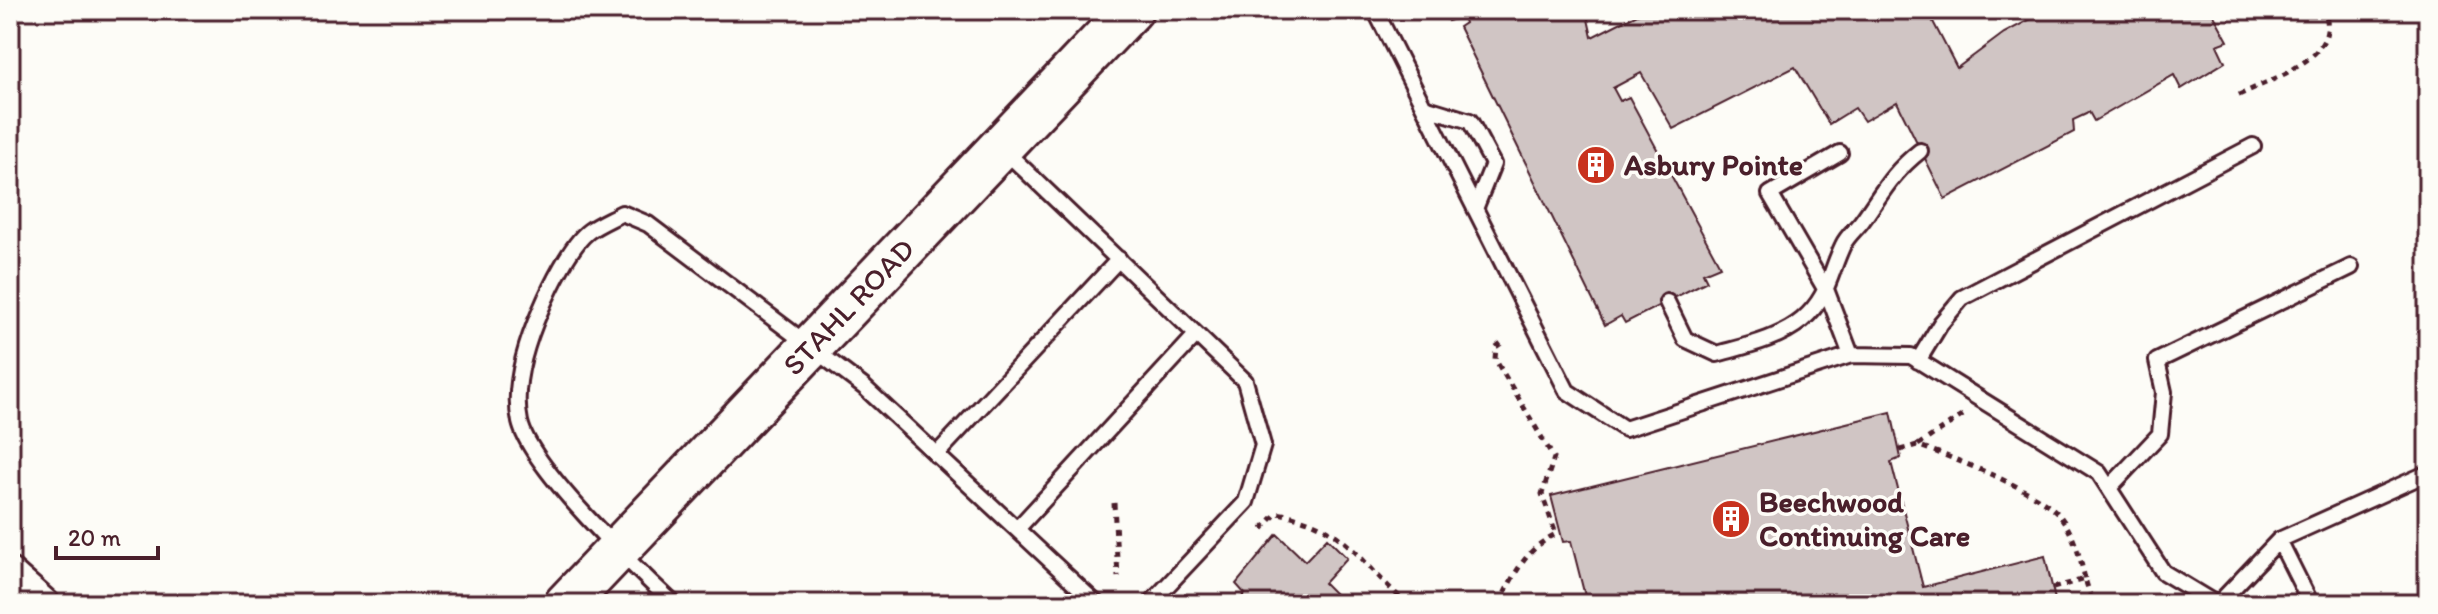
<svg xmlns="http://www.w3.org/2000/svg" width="2438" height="614" viewBox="0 0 2438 614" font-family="Itim,sans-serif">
  <rect width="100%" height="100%" fill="#fdfcf7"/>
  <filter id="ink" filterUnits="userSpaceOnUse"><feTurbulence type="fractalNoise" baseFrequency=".0125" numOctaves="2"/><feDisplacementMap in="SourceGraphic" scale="16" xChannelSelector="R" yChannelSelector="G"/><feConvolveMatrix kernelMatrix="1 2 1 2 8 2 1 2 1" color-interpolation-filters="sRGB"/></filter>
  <g filter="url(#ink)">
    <path fill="#d0c5c4" stroke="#4a1f2b" stroke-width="2" d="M1443 10H1586L1592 37 1645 10H1927L1957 68 2004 33 2048 10H2211L2228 41 2217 45 2225 62 2181 89 2174 75 2094 121 2089 112 2086 114 2073 120 2074 132 1945 199 1897 102 1864 121 1855 108 1829 124 1795 67 1673 129 1641 73 1613 88 1620 101 1629 97 1720 266 1703 273 1707 281 1625 323 1621 316 1605 325 1459 27 1465 23 1463 17 1448 21Z
      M1891 412 1901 458 1891 462 1923 587 2045 556 2056 604H1587L1571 541 1563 542 1551 496Z
      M1277 534 1305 561 1327 538 1347 558 1324 583 1340 599 1336 604H1234L1245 594 1236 584Z
      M1031 593 1042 604H1020Z"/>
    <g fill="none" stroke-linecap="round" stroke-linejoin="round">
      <defs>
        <path id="lane" d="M1375 10 1567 391 1625 429 1851 355 1911 356 2099 473 2163 572 2216 604
          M1424 107 1470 121 1493 164 1475 209
          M1004 150 1245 381 1263 445 1246 502 1150 604
          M1840 153 1770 194 1827 292 1851 355
          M1667 302 1685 339 1717 354C1745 346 1779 339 1802 320 1829 297 1829 274 1843 245 1847 236 1856 229 1862 221 1883 192 1891 174 1920 151
          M1918 361 1941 323 1962 298 2253 146
          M936 455 1119 259
          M2109 488 2160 434 2164 392 2157 361 2351 267
          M1017 529 1196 335
          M674 604C637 570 530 467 520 422 512 386 527 341 541 309 550 288 571 244 589 231 599 224 611 219 622 213L648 224 864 387 1097 604
          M2218 604 2279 540
          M2311 604 2279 540 2428 473"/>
        <path id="street" d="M10 573 45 604"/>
        <g id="secondary">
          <path id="s1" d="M566 604 1131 10"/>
        </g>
      </defs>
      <use href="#lane" stroke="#4a1f2b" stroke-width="20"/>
      <use href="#street" stroke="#4a1f2b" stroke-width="34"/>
      <use href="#secondary" stroke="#4a1f2b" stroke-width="48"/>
      <path stroke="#4a1f2b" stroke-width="5" stroke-dasharray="6 6" stroke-linecap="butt" d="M2239 95C2271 79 2344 57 2324 10
        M1918 445 1963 415
        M1900 450 1917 445C1948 456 2043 492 2060 516 2074 534 2080 557 2085 579
        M1114 503 1118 577
        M1262 529 1277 513C1349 525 1358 563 1408 604
        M2053 588 2085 579 2093 604
        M1499 604C1514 575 1525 549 1556 534L1542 494 1554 458 1495 359 1496 347 1505 340"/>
      <use href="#lane" stroke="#fdfcf7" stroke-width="14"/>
      <use href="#street" stroke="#fdfcf7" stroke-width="28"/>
      <use href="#secondary" stroke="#fdfcf7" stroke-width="42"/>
    </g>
  </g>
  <defs>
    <symbol id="building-disc" viewBox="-11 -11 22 22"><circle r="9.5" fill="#c8321e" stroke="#fdfcf7"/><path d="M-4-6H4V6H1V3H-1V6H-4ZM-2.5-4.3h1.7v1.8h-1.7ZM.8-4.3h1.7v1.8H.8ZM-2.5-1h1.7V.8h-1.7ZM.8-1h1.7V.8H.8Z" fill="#fff"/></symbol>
  </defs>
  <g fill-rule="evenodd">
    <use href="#building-disc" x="1574" y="143" width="44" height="44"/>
    <use href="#building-disc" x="1709" y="497" width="44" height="44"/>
  </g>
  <g text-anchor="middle" stroke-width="7" stroke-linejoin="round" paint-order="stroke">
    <g font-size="30" font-weight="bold" fill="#4a1f2b" stroke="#fdfcf7" text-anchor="start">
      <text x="1624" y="175">Asbury Pointe</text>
      <text x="1759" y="512">Beechwood<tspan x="1759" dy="34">Continuing Care</tspan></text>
    </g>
    <g font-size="30" fill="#4a1f2b" stroke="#fdfcf7">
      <text dy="10" stroke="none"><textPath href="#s1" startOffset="410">STAHL ROAD</textPath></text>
    </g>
  </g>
  <rect width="2438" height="614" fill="none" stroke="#fdfcf7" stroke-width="40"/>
  <rect x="20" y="20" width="2398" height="574" fill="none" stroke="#4a1f2b" stroke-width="3" filter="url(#ink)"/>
  <path d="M56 546v12h102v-12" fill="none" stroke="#4a1f2b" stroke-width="4"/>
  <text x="68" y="546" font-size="24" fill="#4a1f2b" stroke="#fdfcf7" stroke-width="6" paint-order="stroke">20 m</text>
</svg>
